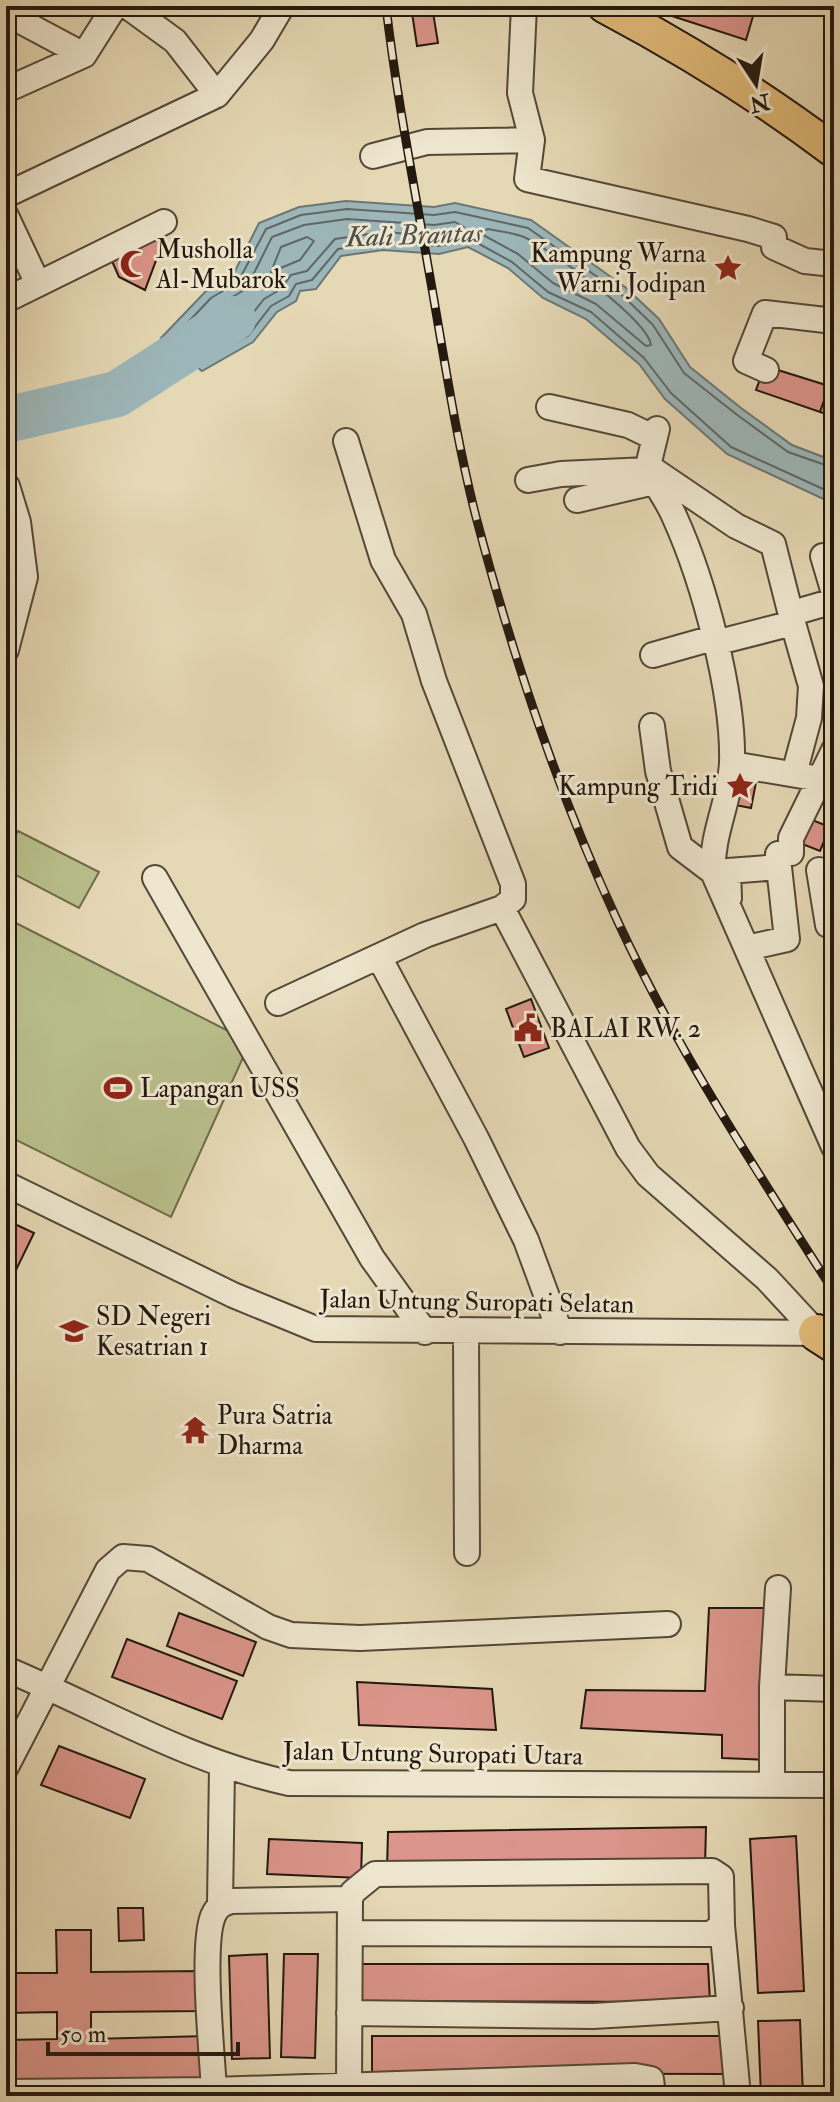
<svg xmlns="http://www.w3.org/2000/svg" width="840" height="2102" viewBox="0 0 840 2102" font-family="'IM FELL Double Pica',serif">
  <rect width="100%" height="100%" fill="#e5d8b4"/>
  <filter id="stains"><feTurbulence type="fractalNoise" baseFrequency=".0025" numOctaves="4"/><feColorMatrix values="0 0 0 0 .2 0 0 0 0 .09 0 0 0 0 .02 0 0 0 .5 -.17"/></filter>
  <radialGradient id="worn" r=".72"><stop offset=".6" stop-color="#630" stop-opacity="0"/><stop offset="1" stop-color="#630" stop-opacity=".3"/></radialGradient>
  <path fill="#b8be8a" stroke="#6e6b4c" stroke-width="2" d="M18 831 99 872 79 908 6 870V853Z
    M6 918 250 1042 171 1217 6 1135Z"/>
  <path fill="#9cb6b9" stroke="#6c7775" stroke-width="2" d="M346 201 434 207 455 203 531 220 625 287 659 319 690 367 741 408 792 445 834 461V504L727 454 665 399 639 364 586 319 543 298 508 268 468 247 439 254 383 250 341 256 316 289 300 291 296 301 277 312 253 342 202 371 161 338 206 291 232 277 259 223 299 207Z"/>
  <g fill="none" stroke-linecap="round" stroke-linejoin="round">
    <path stroke="#606764" stroke-width="2" d="M347 219 434 225 455 222 464 227 438 236 383 232 335 239 307 271 291 275 281 289 264 299 241 328 205 349 191 338V333L217 306 246 289 272 237 304 225Z
      M488 229C500 231 514 233 524 237 550 249 648 320 651 345L646 346 596 304 553 283 518 254 485 236 483 231Z
      M307 237 314 241 300 260 271 272 281 247Z
      M834 468 788 452 736 414 684 373 653 325 620 293 528 228 455 212 434 215 347 209 301 215 266 229 238 282 211 298 175 336 205 361 248 336 271 306 289 296 296 284 312 280 338 249 383 242 438 246 472 240 512 262 548 292 591 312 644 358 671 393 731 447 834 494"/>
    <path stroke="#9cb6b9" stroke-width="46" d="M6 420 117 394 233 319"/>
  </g>
  <path fill="#db958a" stroke="#23180f" stroke-width="2" d="M411 6H432L438 43 417 46Z
    M641 6H756L746 40Z
    M146 233 164 239 145 290 119 277 108 252Z
    M765 366 829 386 820 412 756 390Z
    M828 389 834 391V417L820 412Z
    M737 768 758 772 751 808 735 805Z
    M802 816 830 827 820 851 792 840Z
    M531 999 549 1048 524 1057 506 1009Z
    M6 1220 34 1233 15 1272 6 1268Z
    M709 1608H774L767 1760 722 1758V1735L581 1728 586 1690 705 1691Z
    M179 1613 256 1642 243 1676 167 1646Z
    M127 1639 237 1681 222 1719 112 1677Z
    M357 1682 492 1689 496 1730 359 1725Z
    M59 1746 145 1779 130 1818 41 1785Z
    M706 1827 705 1866 387 1869 388 1832Z
    M796 1836 804 1991 758 1993 750 1839Z
    M269 1839 362 1843 361 1878 267 1874Z
    M118 1908H143L144 1940 119 1941Z
    M56 1930H91V1972L204 1971 205 2011 91 2012V2039L207 2036 208 2078 6 2081V2040L57 2039V2012L6 2013V1973H57Z
    M267 1954 270 2058 232 2059 229 1956Z
    M284 1954H318L315 2058 281 2057Z
    M357 1964H708L710 2002 355 2001Z
    M800 2020 803 2096H761L758 2021Z
    M372 2036H724L726 2074 372 2073Z"/>
  <g fill="none" stroke-linecap="round" stroke-linejoin="round">
    <defs>
      <path id="minor" d="M31 6 24 23 84 55
        M127 6 175 41 217 95
        M524 6 520 93 532 140 527 179 748 229 774 237V247L805 261 834 264
        M6 90 84 55 115 6
        M373 156 427 142 532 140
        M6 195 217 95 262 40 282 6
        M6 216 38 284
        M6 300 164 222
        M766 370 746 361 765 313 834 321
        M549 407 628 425 653 437
        M657 429 647 470C657 486 668 501 675 518 704 582 734 694 732 763 730 801 711 835 713 872L834 1147
        M346 441 383 560 414 614 434 681 513 884V899L502 908 628 1148 648 1175 767 1279 817 1333
        M652 469 736 526 773 544 793 623 715 643
        M528 480 561 474 647 470
        M577 500 654 482
        M823 556 834 593
        M796 612 834 601
        M793 623 811 686 809 718 794 774
        M6 650 25 577 18 522 7 486
        M653 655 713 638
        M652 726 658 771 680 847 713 872
        M732 764 820 779 834 750
        M819 870 828 925 834 924
        M155 878 372 1258 425 1332
        M729 898 728 871 779 867 778 854 791 853V838L820 779
        M747 948 787 939 779 867
        M379 957 476 1138 526 1240 560 1332
        M278 1003 425 935 502 908
        M6 1184 233 1295 316 1329 827 1333
        M466 1332 467 1553
        M6 1669C101 1709 187 1761 289 1783L834 1785
        M772 1687 834 1689
        M6 1767 108 1570 123 1557 148 1559 268 1627 291 1635 360 1638 668 1624
        M772 1784V1687L778 1588
        M220 1904 222 1767
        M722 1925 738 2096
        M349 2013 593 2016 731 2008
        M349 2084 350 1899 353 1892 375 1874 712 1871 721 1877 722 1925 711 1934 350 1933
        M214 2090C212 2053 201 1946 213 1916 217 1907 221 1904 231 1901L350 1899
        M6 2092 214 2090 635 2076 651 2079 653 2096"/>
      <path id="major" d="M604 6C685 49 761 96 834 151"/>
      <path id="highway" d="M817 1333 834 1344"/>
    </defs>
    <use href="#minor" stroke="#544838" stroke-width="28"/>
    <use href="#major" stroke="#23180f" stroke-width="36"/>
    <use href="#highway" stroke="#23180f" stroke-width="40"/>
    <use href="#minor" stroke="#eee6ce" stroke-width="24"/>
    <use href="#major" stroke="#e2bc7a" stroke-width="32"/>
    <use href="#highway" stroke="#e2bc7a" stroke-width="36"/>
    <defs>
      <path id="rail" d="M386 6C396 93 413 179 428 266 443 349 455 435 476 517 512 654 558 793 618 922 678 1052 757 1171 834 1292"/>
    </defs>
    <use href="#rail" stroke="#23180f" stroke-width="9"/>
    <use href="#rail" stroke="#eee6ce" stroke-width="6" stroke-dasharray="18" stroke-linecap="butt"/>
  </g>
  <defs>
    <symbol id="mosque-bare" viewBox="-9 -9 18 18"><path d="M3.5-4.9A6 6 0 1 0 3.5 4.9A5 5 0 1 1 3.5-4.9Z" fill="#8f2418" stroke="#eee6ce" stroke-width="2.5" paint-order="stroke"/></symbol>
    <symbol id="sight-bare" viewBox="-9 -9 18 18"><path d="M0-6L1.8-2.2L6-1.7L2.9 1.2L3.7 5.4L0 3.3L-3.7 5.4L-2.9 1.2L-6-1.7L-1.8-2.2Z" fill="#8f2418" stroke="#eee6ce" stroke-width="2.5" paint-order="stroke"/></symbol>
    <symbol id="civic-bare" viewBox="-9 -9 18 18"><path d="M-.6-6.5H3V-4.5H.6V-3L4-1V1h2V6H-6V1h2V-1L-.6-3ZM-1.2 2.5V6h2.4V2.5Z" fill="#8f2418" stroke="#eee6ce" stroke-width="2.5" paint-order="stroke"/></symbol>
    <symbol id="stadium-bare" viewBox="-9 -9 18 18"><path d="M0-5a6.5 5 0 1 0 0 10a6.5 5 0 1 0 0-10ZM-3.5-1.8h7v3.6h-7Z" fill="#8f2418" stroke="#eee6ce" stroke-width="2.5" paint-order="stroke"/></symbol>
    <symbol id="school-bare" viewBox="-9 -9 18 18"><path d="M0-5L7-2L0 1L-7-2ZM-4 1L0 2.5L4 1V4Q0 6-4 4Z" fill="#8f2418" stroke="#eee6ce" stroke-width="2.5" paint-order="stroke"/></symbol>
    <symbol id="temple-bare" viewBox="-9 -9 18 18"><path d="M0-6L5-2H3V0L6.5 2.5H4V6H1.5V3h-3V6H-4V2.5H-6.5L-3 0V-2H-5Z" fill="#8f2418" stroke="#eee6ce" stroke-width="2.5" paint-order="stroke"/></symbol>
  </defs>
  <g fill-rule="evenodd">
    <use href="#mosque-bare" x="114" y="244" width="40" height="40"/>
    <use href="#sight-bare" x="708" y="248" width="40" height="40"/>
    <use href="#sight-bare" x="720" y="766" width="40" height="40"/>
    <use href="#civic-bare" x="508" y="1008" width="40" height="40"/>
    <use href="#stadium-bare" x="98" y="1068" width="40" height="40"/>
    <use href="#school-bare" x="54" y="1311" width="40" height="40"/>
    <use href="#temple-bare" x="175" y="1410" width="40" height="40"/>
  </g>
  <g text-anchor="middle" stroke-width="6" stroke-linejoin="round" paint-order="stroke">
    <g font-size="26" fill="#23180f" stroke="#eee6ce" text-anchor="start">
      <text x="156" y="258">Musholla<tspan x="156" dy="30">Al-Mubarok</tspan></text>
      <text x="706" y="262" text-anchor="end">Kampung Warna<tspan x="706" dy="30">Warni Jodipan</tspan></text>
      <text x="718" y="795" text-anchor="end">Kampung Tridi</text>
      <text x="550" y="1037">BALAI RW. 2</text>
      <text x="140" y="1097">Lapangan USS</text>
      <text x="96" y="1325">SD Negeri<tspan x="96" dy="30">Kesatrian 1</tspan></text>
      <text x="217" y="1424">Pura Satria<tspan x="217" dy="30">Dharma</tspan></text>
    </g>
    <g font-size="26" fill="#23180f" stroke="#eee6ce">
      <text transform="translate(477 1301) rotate(1)" y="9">Jalan Untung Suropati Selatan</text>
      <text transform="translate(433 1753) rotate(1)" y="9">Jalan Untung Suropati Utara</text>
    </g>
    <g font-size="28" font-style="italic" fill="#4d4f4a" stroke="#eee6ce">
      <text transform="translate(414 234) rotate(-2)" y="10">Kali Brantas</text>
    </g>
  </g>
  <rect width="840" height="2102" fill="none" stroke="#e5d8b4" stroke-width="32"/>
  <rect x="8" y="8" width="824" height="2086" fill="none" stroke="#23180f" stroke-width="4"/>
  <rect x="16" y="16" width="808" height="2070" fill="none" stroke="#23180f" stroke-width="2"/>
  <g transform="translate(756 84) rotate(168)" stroke="#eee6ce" stroke-width="6" paint-order="stroke">
  <path d="M0-6L14 30L0 20L-14 30Z" fill="#23180f"/>
  <text y="-12" font-size="22" font-weight="bold" text-anchor="middle" fill="#23180f">N</text>
  </g>
  <path d="M48 2042v12h190v-12" fill="none" stroke="#23180f" stroke-width="4"/>
  <text x="60" y="2042" font-size="24" fill="#23180f" stroke="#eee6ce" stroke-width="6" paint-order="stroke">50 m</text>
  <rect width="100%" height="100%" filter="url(#stains)"/>
  <rect width="100%" height="100%" fill="url(#worn)"/>
</svg>
